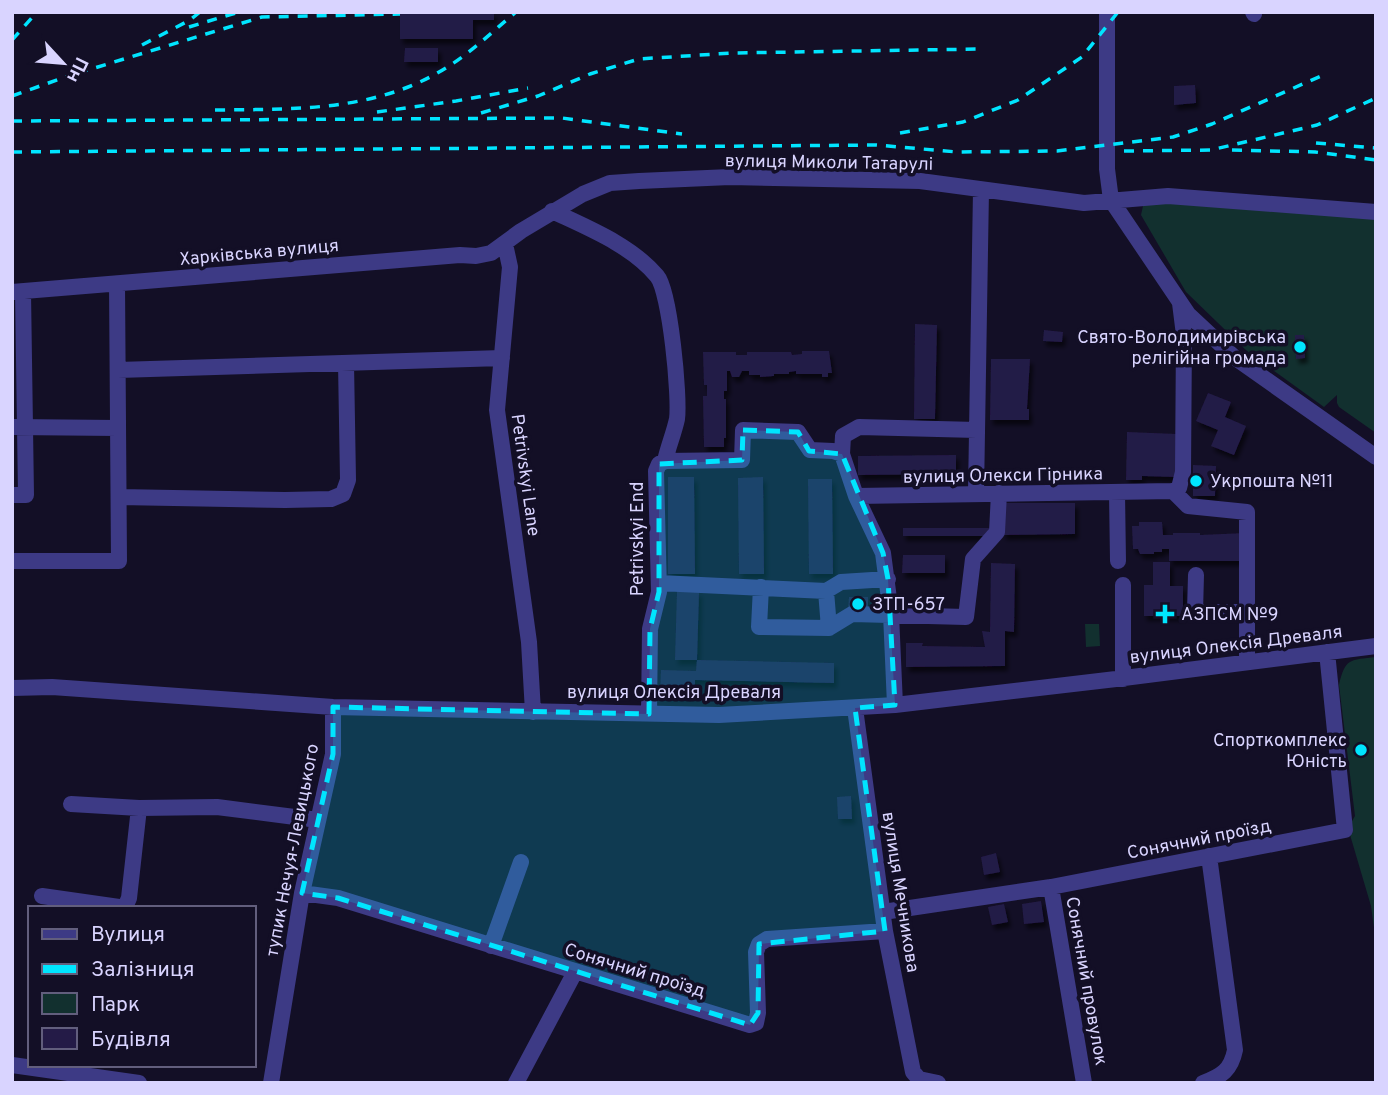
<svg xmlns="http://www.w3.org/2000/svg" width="1388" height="1095" viewBox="0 0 1388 1095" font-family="Overpass,sans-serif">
  <defs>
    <filter id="shadow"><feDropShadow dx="3" dy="5" stdDeviation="2" flood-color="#0009"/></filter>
  </defs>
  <rect width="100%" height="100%" fill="#130f26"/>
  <path fill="#12302f" d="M1157 202 1376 216V433L1339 407 1337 403V395L1324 407 1249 353 1186 292 1141 215 1143 206Z
    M1099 624 1100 646 1086 647 1085 624Z
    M1376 657V1017V942L1371 906 1348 828 1355 816 1339 685C1345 658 1350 660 1376 657Z"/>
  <path fill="#241b47" filter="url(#shadow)" d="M400 12H494V20H473V39H400Z
    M405 48H438V62H404Z
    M1195 85 1196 103 1174 105V86Z
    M915 324 937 325 935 419H914Z
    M1044 330 1063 332 1062 342 1043 341Z
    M1295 335H1304L1305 358 1296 359Z
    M802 351H829L832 373H828V377H822V374H796V371L789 372V374H774V376L760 377V375H749V371H742L739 377H732L730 371H727V391H724V399H726V438H724V447H704L703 396H707V385H704L703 352H736V355H747V352H791L792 355 802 354Z
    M991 359H1030L1027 409H1029V420H990Z
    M1208 393 1231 402 1225 417 1246 426 1234 455 1211 446 1218 430 1196 421Z
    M1127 432 1177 434 1176 477 1142 476V480H1126Z
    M956 455V474L858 475V456Z
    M1193 465 1216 466 1215 496H1193Z
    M668 477H694L695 574H668Z
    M763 477 764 574H739L738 478Z
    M808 479H832L833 574H809Z
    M1002 503H1075V534L1003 535Z
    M1139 522H1162L1163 535H1173V533H1200V535L1246 533V561H1169V549H1162V552H1154V554H1140L1138 549H1133L1132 526H1139Z
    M903 528H991V536H903Z
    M903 555H945V573H902Z
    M1153 562H1170V586H1183V616H1144V585H1153Z
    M991 563 1015 564 1014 632 1005 631V666L906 667V643H923L922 646 985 647 982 631 990 632Z
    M677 591 699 592 697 660 834 663V683L695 680V695L660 694 661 670 696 671 697 660H675Z
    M849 597H868V611L848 610Z
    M851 796 852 819H838L837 797Z
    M996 853 1000 872 984 875 981 857Z
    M1041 901 1044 922 1024 924 1022 904Z
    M1004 904 1008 922 992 925 988 907Z"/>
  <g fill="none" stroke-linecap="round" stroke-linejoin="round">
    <path stroke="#3d3a85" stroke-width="16" d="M1107 12V169L1111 200 1188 314 1234 357 1376 457
      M1253 12 1254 14
      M552 211C588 228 631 245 657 276 670 291 680 397 677 419 674 433 668 447 665 461
      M505 244 510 267 497 410 529 642 533 712
      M12 292 460 255 476 256 491 253 521 231 583 194 610 183 639 181 730 177 920 181 1084 203 1168 196 1376 212
      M118 370 502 358
      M12 427 118 428
      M842 454 843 436 859 427 977 430
      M1173 491 1188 506 1247 512V662
      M976 493 981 190
      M1117 493 1118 561
      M12 495H26L23 292
      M119 497 285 500 331 499 343 494 348 480 346 363
      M12 561H119L117 284
      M1196 575 1195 612H1247
      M659 583 826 591 841 582 888 579
      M761 587 759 627 829 628 852 614 966 617 973 559 997 532 999 493
      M826 591 829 628
      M1123 679V585
      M12 688 52 687 333 707 719 715 895 705 1116 679 1376 646
      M895 705 891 614 883 553 856 496 1173 491 1179 488 1183 472 1184 335 1180 303
      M855 708 885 931 913 1072 919 1079
      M649 714 650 629 659 592 656 471 659 464 665 461 742 460 743 430 798 432 810 450 833 451 842 454 856 496
      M71 804 139 808 217 807 318 820
      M1051 887 1084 1083
      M302 893 338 898 750 1025 756 1023 758 1013 756 952 759 944 767 939 885 931
      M42 896 119 907 126 905 129 898 139 808
      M883 912 1051 887 1345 830 1327 652
      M491 946 521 862
      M12 1065 139 1083
      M919 1079 938 1083
      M271 1083 302 893 333 754V707
      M516 1083 575 972
      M1203 1083C1222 1076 1231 1070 1235 1050L1209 856"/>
    <path stroke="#00e5ff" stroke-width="3.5" stroke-dasharray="10 9" stroke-linecap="butt" d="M189 27 239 12
      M12 40 37 12
      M142 45 190 20 200 12
      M78 73 262 17 400 14
      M12 96 85 70
      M215 110C303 109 388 112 462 57 481 43 498 27 516 12
      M377 112 456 101 528 88
      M481 113 538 96 590 74 639 59 732 53 982 49
      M12 121 562 118 682 134
      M900 133 963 122 1018 100 1082 57 1118 12
      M1316 143 1376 148
      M1232 150 1315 152 1376 160
      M1124 151 1211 150 1317 125 1376 98
      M12 152 876 145 957 152 1057 151 1173 137 1212 124 1321 76"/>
  </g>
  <path fill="#00e5ff" fill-opacity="0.2" stroke="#00e5ff" stroke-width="5" stroke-dasharray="14 9" stroke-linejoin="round" d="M743 430 798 432 809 451 842 454 883 553 888 579 895 705 855 708 885 931 759 944 758 1013 750 1025 338 898 302 893 333 754V707L649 714 650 629 659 592V464L742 460Z"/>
  <g fill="#00e5ff" stroke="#130f26" stroke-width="2.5">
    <circle cx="1300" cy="347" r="7"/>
    <circle cx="1196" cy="481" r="7"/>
    <circle cx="858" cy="604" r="7"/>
    <path d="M1161.5 603.5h7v7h7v7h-7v7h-7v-7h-7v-7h7z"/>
    <circle cx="1361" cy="750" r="7"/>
  </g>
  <g text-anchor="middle" stroke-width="7" stroke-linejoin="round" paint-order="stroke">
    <g font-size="18" fill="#d9d4ff" stroke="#130f26">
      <text transform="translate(829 162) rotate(1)" y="6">вулиця Миколи Татарулі</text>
      <text transform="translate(259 252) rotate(-5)" y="6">Харківська вулиця</text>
      <text transform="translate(526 475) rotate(82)" y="6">Petrivskyi Lane</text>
      <text transform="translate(1003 475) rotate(-1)" y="6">вулиця Олекси Гірника</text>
      <text transform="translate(637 539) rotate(-90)" y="6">Petrivskyi End</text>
      <text transform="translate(1236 644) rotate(-7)" y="6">вулиця Олексія Древаля</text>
      <text x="674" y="698">вулиця Олексія Древаля</text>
      <text transform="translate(1199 839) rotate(-11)" y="6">Сонячний проїзд</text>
      <text transform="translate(292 850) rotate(-79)" y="6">тупик Нечуя-Левицького</text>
      <text transform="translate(901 892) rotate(81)" y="6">вулиця Мечникова</text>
      <text transform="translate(635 970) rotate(17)" y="6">Сонячний проїзд</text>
      <text transform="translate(1087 981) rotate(80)" y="6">Сонячний провулок</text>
    </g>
    <g font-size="18" fill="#d9d4ff" stroke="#130f26" text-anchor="start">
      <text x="1286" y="343" text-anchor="end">Свято-Володимирівська<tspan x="1286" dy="21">релігійна громада</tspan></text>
      <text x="1210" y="487">Укрпошта №11</text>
      <text x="872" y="610">ЗТП-657</text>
      <text x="1181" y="620">АЗПСМ №9</text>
      <text x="1347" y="746" text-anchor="end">Cпорткомплекс<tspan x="1347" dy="21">Юність</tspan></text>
    </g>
  </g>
  <rect width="1388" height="1095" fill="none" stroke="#d9d4ff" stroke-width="28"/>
  <rect x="28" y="906" width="228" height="161" fill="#130f26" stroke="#625e7d" stroke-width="2"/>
  <rect x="42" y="929" width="35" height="10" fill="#3d3a85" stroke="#625e7d" stroke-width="2"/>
  <text x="91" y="941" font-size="21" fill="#d9d4ff">Вулиця</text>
  <rect x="42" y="964" width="35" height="10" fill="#00e5ff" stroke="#625e7d" stroke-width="2"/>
  <text x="91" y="976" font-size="21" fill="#d9d4ff">Залізниця</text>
  <rect x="42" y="993" width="35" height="21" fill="#12302f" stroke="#625e7d" stroke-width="2"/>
  <text x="91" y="1011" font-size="21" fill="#d9d4ff">Парк</text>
  <rect x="42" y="1028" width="35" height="21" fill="#241b47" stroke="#625e7d" stroke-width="2"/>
  <text x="91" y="1046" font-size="21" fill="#d9d4ff">Будівля</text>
  <g transform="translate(63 63) rotate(116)" stroke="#130f26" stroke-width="5" paint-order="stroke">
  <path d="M0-5L12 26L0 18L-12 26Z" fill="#d9d4ff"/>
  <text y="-10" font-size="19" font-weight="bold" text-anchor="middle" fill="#d9d4ff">Пн</text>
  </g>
</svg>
